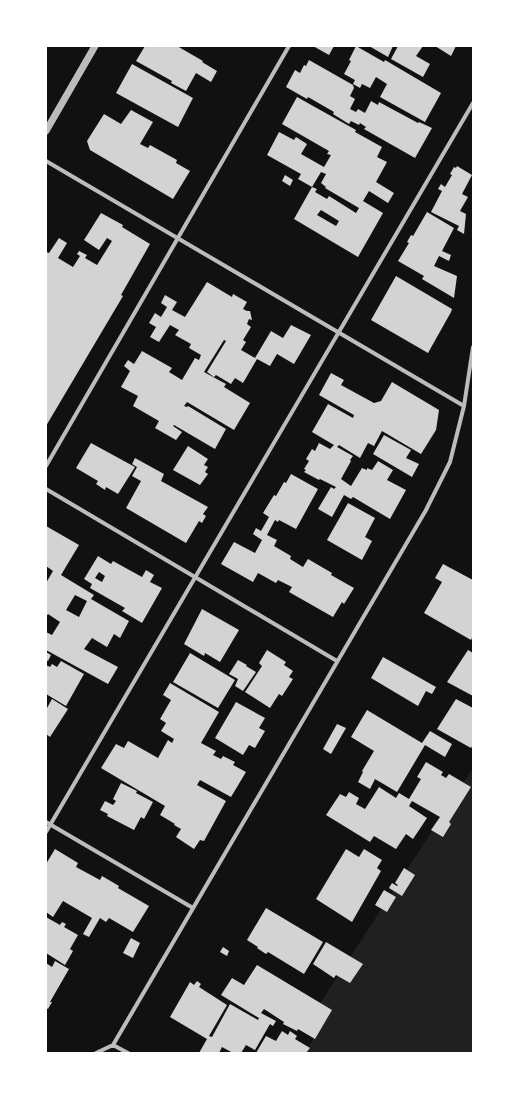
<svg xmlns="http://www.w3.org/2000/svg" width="519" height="1099" viewBox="0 0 519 1099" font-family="'IBM Plex Sans',sans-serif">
  <rect width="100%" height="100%" fill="#111"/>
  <path fill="#202020" d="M473 768V1053H305L317 1033 308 1022Z"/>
  <path fill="#d3d3d3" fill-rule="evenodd" d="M145 46H177L203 61 202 62 217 71 211 82 196 73 186 91 171 83 172 81 136 61Z
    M313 46H334L329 55Z
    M356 46 384 62 385 60 441 93 425 122 380 97 387 84 376 77 370 88 362 84 360 88 353 84 355 80 344 74 351 61 349 60Z
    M369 46H393L388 57Z
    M398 46H423L416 56 430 64 423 77 391 59Z
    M435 46H456L451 56Z
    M309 60 353 85 354 88 350 96 355 99 350 109 356 112 358 109 365 113 371 101 378 105 379 102 418 123 419 122 432 128 415 158 364 129 366 127 360 123 359 125 351 121 349 124 333 114 334 112 308 97 307 99 286 87 295 70 300 73 304 65 306 66Z
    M132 64 193 98 178 127 116 93Z
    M297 97 356 130 355 132 382 147 377 157 387 162 376 182 394 193 388 203 369 191 363 201 383 213 358 257 294 219 312 187 317 189 315 192 327 199 329 196 356 213 359 208 325 188 326 187 321 183 326 174 321 172 312 187 298 179 301 174 267 155 279 132 294 140 296 137 307 144 301 154 324 167 331 155 327 154 329 151 282 124ZM321 210 339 221 336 226 317 215Z
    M131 110 153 122 140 144 148 148 150 145 177 160 176 163 190 171 173 199 90 150 87 141 104 114 121 124Z
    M457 166 472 175 462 194 468 197 460 211 466 214 464 234 457 230 459 226 431 212 442 191 438 189 441 184 445 187 452 175 450 174 454 167 456 168Z
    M285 175 293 180 290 186 282 181Z
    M427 212 454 228 442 251 451 255 449 261 439 256 434 266 457 276 454 298 422 279 424 276 398 261 409 243 407 242 411 235 413 236Z
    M101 213 123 225 122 227 150 244 121 295 123 296 46 426V252L49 253 59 238 67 243 58 258 73 267 80 256 77 254 79 251 87 255 85 258 97 265 112 241 107 238 99 250 84 240Z
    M396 276 452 309 451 312 428 353 371 320Z
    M207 282 232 297 233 294 247 302 243 309 247 311H250L252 320 249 319 247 324 251 327 243 340 246 342 241 350 255 358 271 331 283 338 291 325 311 335 294 364 277 354 270 366 257 359 243 383 235 378 231 384 216 375 214 377 207 372 226 341 224 340 204 372 226 384 224 387 250 403 234 430 187 402 184 406 187 407 188 406 226 429 215 449 174 425 173 426 182 432 176 440 155 428 159 421 133 406 138 396 121 387 130 371 124 366 128 360 134 364 142 351 172 368 169 372 182 380 195 358 199 360 201 355 189 348 191 344 175 335 179 330 170 325 159 342 150 337 156 327 149 323 155 313 161 317 167 307 161 303 165 295 177 302 172 310 185 317Z
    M331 373 344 380 341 385 374 403 381 401 392 382 439 410 436 430 421 454 382 431 374 446 368 443 360 458 339 445 337 447 353 456 350 460 351 461 341 479 351 486 362 468 367 470V468L372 470 378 461 393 470 387 480 406 490 390 519 353 497 351 499 344 495 332 517 318 509 331 487 334 489 336 487 320 479 319 480 304 472 306 470 304 469 309 461 306 459 312 449 315 451 319 443 330 449 334 445 312 432 328 404 353 418 354 415 319 395Z
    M384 435 411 450 406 458 419 464 412 477 373 454Z
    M91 443 135 467 118 494 106 487 105 490 96 484 98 481 76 468Z
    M188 446 208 459 204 465 208 467 205 472 208 474 200 485 173 470Z
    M135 458 164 474 161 481 208 507 203 514 206 516 202 523 199 521 186 543 126 508 141 481 132 476 137 467 132 464Z
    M291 474 318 489 296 529 279 520 278 522 275 520 267 535 277 540 274 546 291 556 290 559 303 567 308 559 332 573 331 575 354 588 344 604 342 602 333 617 289 592 292 587 278 580 276 583 258 573 253 582 221 564 234 542 255 553 262 540 253 534 256 528 261 531 269 517 263 513 274 495 276 496 284 482 286 483Z
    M348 503 375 518 365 537 372 541 362 560 327 540Z
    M46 526 79 545 61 575 94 595 91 599 129 621 120 638 114 634 107 647 92 638 84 649 118 667 108 684 46 650V632L52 635 60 622 48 614 46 617V583L53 571 46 566ZM75 595 87 601 79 617 66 610Z
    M98 556 111 564 113 561 142 577 146 570 154 575 150 582 162 588 142 623 122 611 125 608 90 588 92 584 84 579ZM99 572 105 576 102 582 95 578Z
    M443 564 473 580V636L471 640 424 613 442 582 435 578Z
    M202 609 239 630 220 662 205 653 204 656 184 644Z
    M267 650 286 662 284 665 293 671 289 677 293 679 282 696 279 694 270 708 245 692 262 666 259 663Z
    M468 650 473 653V696L447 682Z
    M46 652 51 655 48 661 46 660Z
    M190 653 235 680 218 708 173 682Z
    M383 657 436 687 432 694 426 691 418 706 371 678Z
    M238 660 247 665 246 666 256 672 243 691 235 686 238 679 229 674Z
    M61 661 84 674 66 706 46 694V665L50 667 52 664 57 667Z
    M170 683 219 712 201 743 216 751 213 755 221 759 223 756 235 762 233 765 246 772 231 797 200 780 197 785 226 801 204 841 200 840 194 849 176 837 181 829 174 825 175 824 160 815 165 806 101 768 116 744 124 748 128 741 158 758 168 740 172 743 174 739 161 731 166 723 160 719 171 700 163 695Z
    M52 699 68 709 50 737 46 734V707L47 708Z
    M456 699 473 708V745L471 748 437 729Z
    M236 702 265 718 259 728 265 731 255 748 249 745 243 755 215 738Z
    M367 710 422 743 430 731 452 744 445 757 425 745 397 792 375 779 370 789 358 782 363 772 362 771 374 751 351 737Z
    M337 724 346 728 331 754 323 749Z
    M426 762 443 772 441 775 446 778 449 774 471 787 449 822 451 824 443 837 431 830 440 817 412 801 409 806 427 818 413 839 406 834 396 849 374 836 370 842 326 815 340 794 346 797 349 792 359 798 356 804 365 809 379 787 396 798 399 793 409 799 421 779 417 777Z
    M121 783 137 791 136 793 153 802 144 819 141 817 134 830 107 816 108 814 100 810 105 801 113 805 116 801 113 799Z
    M55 849 78 863 76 867 100 880 102 876 119 886 118 888 149 906 133 932 109 918 106 922 100 918 89 937 83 934 92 918 63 901 53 917 46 912V864Z
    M346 849 359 857 364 849 382 860 377 868 381 871 352 922 316 899Z
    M404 868 415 875 402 896 389 888 392 883 397 886 398 885 395 883Z
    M384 890 396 897 387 912 375 905Z
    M266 908 323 942 304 974 268 952 266 954 257 948 258 947 247 940Z
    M46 917 60 925 62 922 66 924 64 927 78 935 70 949 73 951 65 965 46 953Z
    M131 938 140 943 133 958 123 953Z
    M326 942 363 964 350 983 336 975 334 978 313 964Z
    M223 947 229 951 227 956 220 952Z
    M55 961 69 969 50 1002H52L48 1009 46 1008V963L52 967Z
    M257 965 332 1010 315 1039 298 1029 297 1031 283 1024 284 1022 264 1009 261 1013 276 1021 273 1026 270 1024 255 1050 246 1045 241 1053H233L222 1047 219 1053H199L207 1039 170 1017 190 982 194 985 197 981 201 984 199 987 227 1005 209 1036 212 1037 230 1004 258 1020 259 1018 221 995 232 978 244 985Z
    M282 1031 288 1035 290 1031 297 1036 295 1039 310 1048 306 1053H256L266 1036 276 1041Z"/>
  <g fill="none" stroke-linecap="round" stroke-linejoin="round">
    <path stroke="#bcbcbc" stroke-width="4" d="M46 161 464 406
      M46 466 289 46
      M46 489 337 661
      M46 822 193 908
      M46 832 473 103
      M113 1045 128 1053
      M96 1053 113 1045 426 510 450 462 464 406 473 347"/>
    <path stroke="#bcbcbc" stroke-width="7" d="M46 131 95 46"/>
  </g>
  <rect width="519" height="1099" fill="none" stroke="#ffffff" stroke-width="94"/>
</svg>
